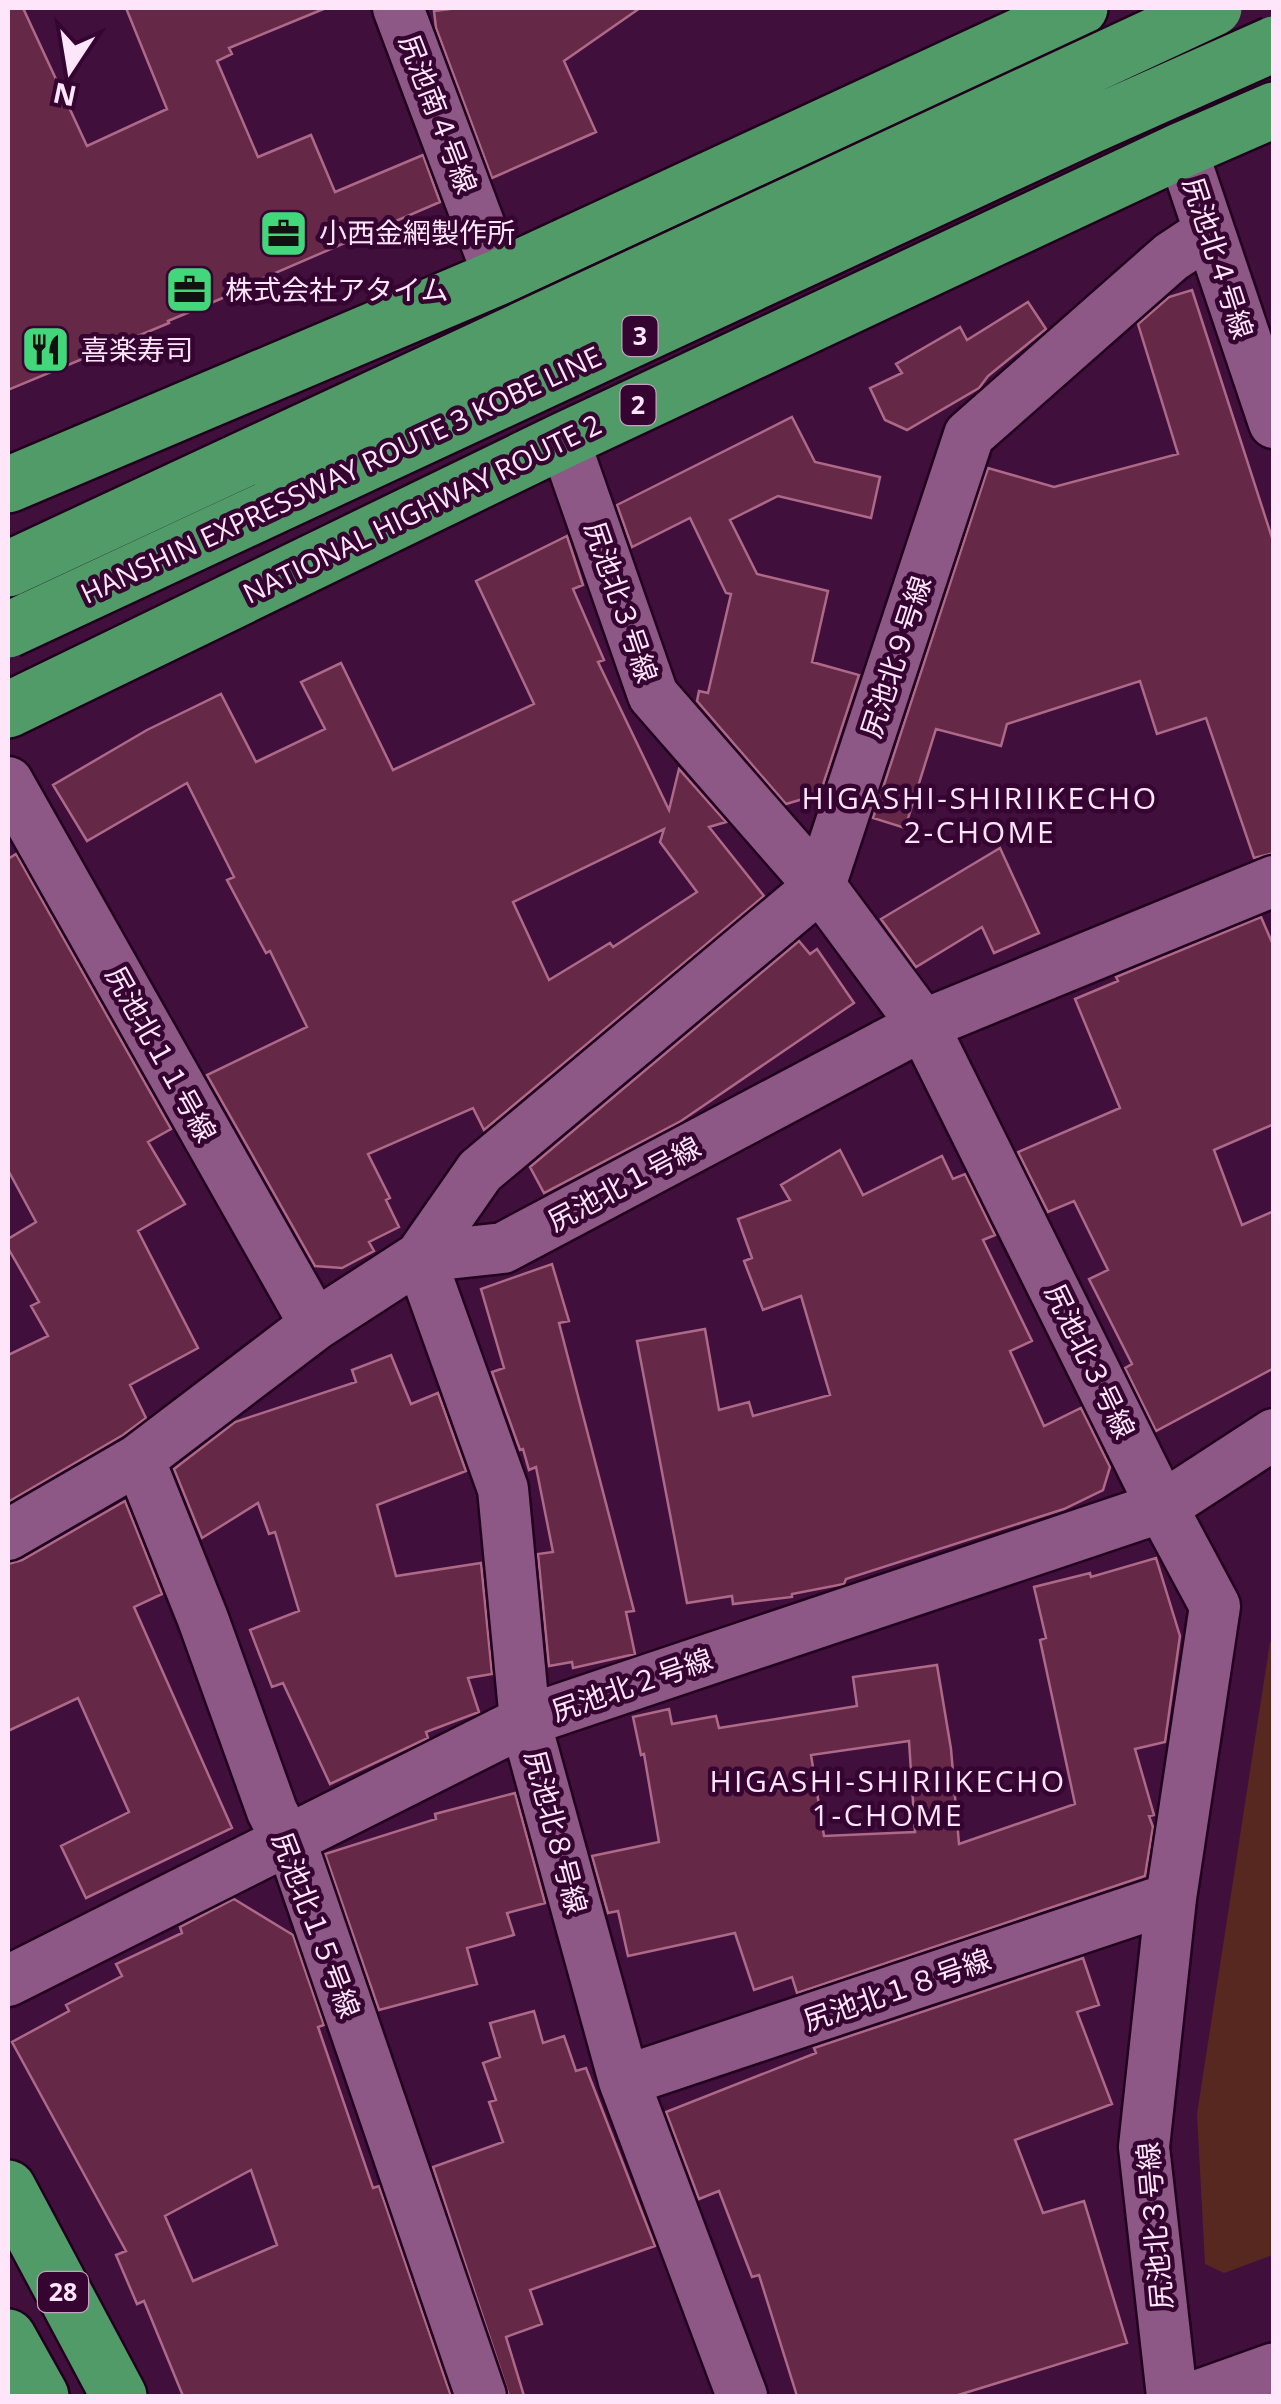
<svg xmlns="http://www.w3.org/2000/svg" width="1281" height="2404" viewBox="0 0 1281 2404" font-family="'Open Sans','Noto Sans JP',sans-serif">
  <rect width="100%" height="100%" fill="#400f3c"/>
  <path fill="#57281f" d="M1273 1641V2255L1224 2273 1205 2264 1197 2114 1270 1642Z"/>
  <path fill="#662847" stroke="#ae6988" stroke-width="2.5" fill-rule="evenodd" d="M8 8H23L87 146 167 109 126 8H326L229 48 232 54 217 61 258 157 311 135 335 192 423 155 440 202 224 295 225 297 168 321 169 323 8 390Z
    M458 8H640L564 61 596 132 492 178 436 28 434 11Z
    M1192 290 1274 544V853L1254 858 1206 718 1157 734 1140 681 1007 724 1001 746 936 729 905 828 873 818 988 468 1054 487 1178 454 1138 324 1169 297Z
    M1028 302 1046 329 988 376 979 388 907 430 885 420 870 388 902 373 896 364 960 327 967 340Z
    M792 417 815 462 880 477 871 518 778 496 730 520 757 574 828 591 812 662 859 675 820 794 786 804 697 701 699 691 708 693 731 594 726 593 690 518 632 547 617 505Z
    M567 536 583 585 573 589 604 660 598 662 669 810 679 769 726 822 709 827 764 896 484 1130 473 1108 368 1154 390 1198 386 1200 399 1227 369 1242 374 1251 342 1268 315 1266 207 1075 307 1027 270 951 266 953 227 880 234 877 187 783 87 841 53 785 147 730 221 694 256 762 325 729 301 682 341 663 393 770 534 704 476 581ZM664 829 660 842 697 892 613 947 610 943 549 980 513 902Z
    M1000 848 1039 933 994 953 982 927 916 967 881 919Z
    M16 854 171 1129 148 1142 185 1204 138 1231 198 1348 130 1385 146 1418 123 1435 8 1502V1355L48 1336 31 1306 39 1302 8 1248V1239L36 1222 8 1170V859Z
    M1261 917 1274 947V1124L1214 1150 1242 1225 1274 1211V1368L1156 1431 1125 1368 1132 1364 1089 1279 1108 1270 1074 1201 1048 1212 1018 1152 1120 1108 1075 999 1118 981 1116 977Z
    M799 941 810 954 817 949 854 1003 681 1121 544 1193 530 1167Z
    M840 1150 863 1195 942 1156 953 1179 965 1174 995 1235 983 1240 1032 1341 1010 1351 1044 1426 1081 1408 1110 1467 1103 1490 1064 1509 846 1579 844 1584 792 1594V1597L733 1604 732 1596 687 1603 637 1341 705 1329 719 1410 749 1402 753 1416 830 1395 801 1296 763 1310 744 1261 752 1258 738 1219 790 1200 781 1185Z
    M552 1264 569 1321 559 1323 634 1611 626 1612 635 1654 573 1668 572 1662 549 1666 538 1554 553 1552 536 1467 529 1470 523 1449 520 1450 492 1372 504 1368 481 1289Z
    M391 1355 411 1404 438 1393 466 1471 377 1505 396 1576 481 1563 492 1674 468 1678 479 1712 426 1732 428 1738 330 1784 283 1683 272 1687 250 1630 299 1611 275 1532 269 1534 258 1503 202 1538 174 1469 235 1422 356 1382 352 1370Z
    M125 1501 162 1594 134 1607 232 1828 86 1898 61 1846 129 1812 78 1698 8 1731V1564L22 1560Z
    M1156 1558 1180 1636 1165 1742 1135 1749 1154 1815 1149 1816 1153 1827 1145 1876 797 1993 792 1977 754 1990 735 1933 628 1956 618 1911 608 1913 592 1856 659 1842 644 1754 641 1755 633 1717 669 1709 672 1724 716 1716 719 1728 857 1706 853 1677 937 1665 951 1749 959 1844 1075 1804 1040 1640 1046 1638 1034 1587 1090 1573 1091 1577ZM909 1741 915 1832 824 1836 811 1755Z
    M515 1793 545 1903 507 1913 514 1935 467 1948 477 1984 379 2010 325 1854 436 1819 435 1814Z
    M234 1899 293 1935 324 2025 318 2027 373 2188 379 2186 451 2396H183L144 2301 137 2304 116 2255 126 2251 12 2042 69 2011 66 2005 122 1976 116 1964 182 1933 180 1927ZM251 2170 277 2245 193 2281 165 2216Z
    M1083 1958 1099 2005 1077 2012 1112 2104 1015 2140 1043 2213 1084 2201 1127 2343 955 2396H797L759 2275 752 2277 719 2191 699 2199 666 2112 816 2053 814 2048Z
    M534 2011 543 2043 564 2036 576 2071 586 2068 655 2246 530 2290 542 2324 506 2337 524 2396H509L433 2167 503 2142 489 2102 496 2100 483 2063 500 2057 490 2023Z"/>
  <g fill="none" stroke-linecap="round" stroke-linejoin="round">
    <defs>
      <path id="street" d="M398 8 499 277
        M1182 150 1274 423
        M564 440 653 695 820 886 923 1025 1162 1507 1215 1606 1171 1898 1144 2147 1172 2396
        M8 782 315 1325
        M420 1257 480 1171 820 886 969 435 1171 257 1209 232
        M420 1257 503 1489 525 1721 624 2081 742 2396
        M139 1459 203 1619 272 1811 298 1862 481 2396
        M8 1535 139 1459 315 1325 420 1257 503 1248 923 1025 1274 881
        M8 1981 525 1721 1162 1507 1274 1434
        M624 2081 1171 1898"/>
      <path id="secondary" d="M1204 2396 1274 2371"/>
      <path id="highway" d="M8 485 499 277 1080 8
        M8 710 564 440 1182 150 1274 110
        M8 2188 119 2396
        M8 2337 41 2396"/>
    </defs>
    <use href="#street" stroke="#21001e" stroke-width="55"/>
    <use href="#secondary" stroke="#21001e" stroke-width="60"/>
    <use href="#highway" stroke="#21001e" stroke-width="60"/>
    <use href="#street" stroke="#8d5786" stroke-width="50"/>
    <use href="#secondary" stroke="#8d5786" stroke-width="55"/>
    <use href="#highway" stroke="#509b67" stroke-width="55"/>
    <defs>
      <path id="highway-bridge" d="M8 569 1214 8
        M8 630 1090 126 1274 44"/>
    </defs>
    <use href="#highway-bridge" stroke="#21001e" stroke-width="60" stroke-linecap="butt"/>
    <use href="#highway-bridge" stroke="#509b67" stroke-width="55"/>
  </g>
  <defs>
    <symbol id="office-square" viewBox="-11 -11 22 22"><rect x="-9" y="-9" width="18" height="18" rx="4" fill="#43d77b" stroke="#350431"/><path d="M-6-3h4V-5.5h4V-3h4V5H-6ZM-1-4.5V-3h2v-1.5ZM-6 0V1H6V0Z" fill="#111"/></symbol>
    <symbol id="restaurant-square" viewBox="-11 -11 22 22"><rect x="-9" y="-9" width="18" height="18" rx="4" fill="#43d77b" stroke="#350431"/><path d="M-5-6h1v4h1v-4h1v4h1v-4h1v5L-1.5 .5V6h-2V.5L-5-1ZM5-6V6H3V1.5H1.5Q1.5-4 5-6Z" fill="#111"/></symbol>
  </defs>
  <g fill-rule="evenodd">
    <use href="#office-square" x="256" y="206" width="55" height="55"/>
    <use href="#office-square" x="162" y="262" width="55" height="55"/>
    <use href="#restaurant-square" x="18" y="322" width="55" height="55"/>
  </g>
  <g text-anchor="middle" stroke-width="9" stroke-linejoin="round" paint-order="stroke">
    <g fill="#350431" stroke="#c2a2be" stroke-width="2.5">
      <rect x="622.5" y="316" width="35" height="40" rx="8"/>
      <rect x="620.5" y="385" width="35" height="40" rx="8"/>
      <rect x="38" y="2272" width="50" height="40" rx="8"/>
    </g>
    <g font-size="25" font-weight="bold" fill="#ffe5fa">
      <text x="640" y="345">3</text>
      <text x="638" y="414">2</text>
      <text x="63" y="2301">28</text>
    </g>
    <g font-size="28" fill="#ffe5fa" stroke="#350431">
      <text transform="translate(438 114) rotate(69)" y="10">尻池南４号線</text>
      <text transform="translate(1218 258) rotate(72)" y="10">尻池北４号線</text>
      <text transform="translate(341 475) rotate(-25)" y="10">HANSHIN EXPRESSWAY ROUTE 3 KOBE LINE</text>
      <text transform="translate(422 509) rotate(-26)" y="10">NATIONAL HIGHWAY ROUTE 2</text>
      <text transform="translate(621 602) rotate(71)" y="10">尻池北３号線</text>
      <text transform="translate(896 657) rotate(-72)" y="10">尻池北９号線</text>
      <text transform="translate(161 1054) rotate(61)" y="10">尻池北１１号線</text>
      <text transform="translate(624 1184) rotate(-28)" y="10">尻池北１号線</text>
      <text transform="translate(1090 1361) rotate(64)" y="10">尻池北３号線</text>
      <text transform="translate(632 1685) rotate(-19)" y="10">尻池北２号線</text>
      <text transform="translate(556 1832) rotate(75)" y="10">尻池北８号線</text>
      <text transform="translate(316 1925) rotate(69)" y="10">尻池北１５号線</text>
      <text transform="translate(897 1990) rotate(-19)" y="10">尻池北１８号線</text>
      <text transform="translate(1155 2226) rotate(-95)" y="10">尻池北３号線</text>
    </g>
    <g font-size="28" fill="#ffe5fa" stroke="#350431" text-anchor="start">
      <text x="319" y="243">小西金網製作所</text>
      <text x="225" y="300">株式会社アタイム</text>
      <text x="81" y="360">喜楽寿司</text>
    </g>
    <g font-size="30" letter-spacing="2.5" fill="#ffe5fa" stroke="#350431">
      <text x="980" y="809">HIGASHI-SHIRIIKECHO<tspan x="980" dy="34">2-CHOME</tspan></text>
      <text x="888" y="1792">HIGASHI-SHIRIIKECHO<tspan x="888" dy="34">1-CHOME</tspan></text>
    </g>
  </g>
  <rect width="1281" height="2404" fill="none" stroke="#ffe5fa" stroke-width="20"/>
  <g transform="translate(70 70) rotate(192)" stroke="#350431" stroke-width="8" paint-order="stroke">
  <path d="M0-8L18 38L0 25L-18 38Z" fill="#ffe5fa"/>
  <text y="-15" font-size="28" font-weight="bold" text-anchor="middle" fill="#ffe5fa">N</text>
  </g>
</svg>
